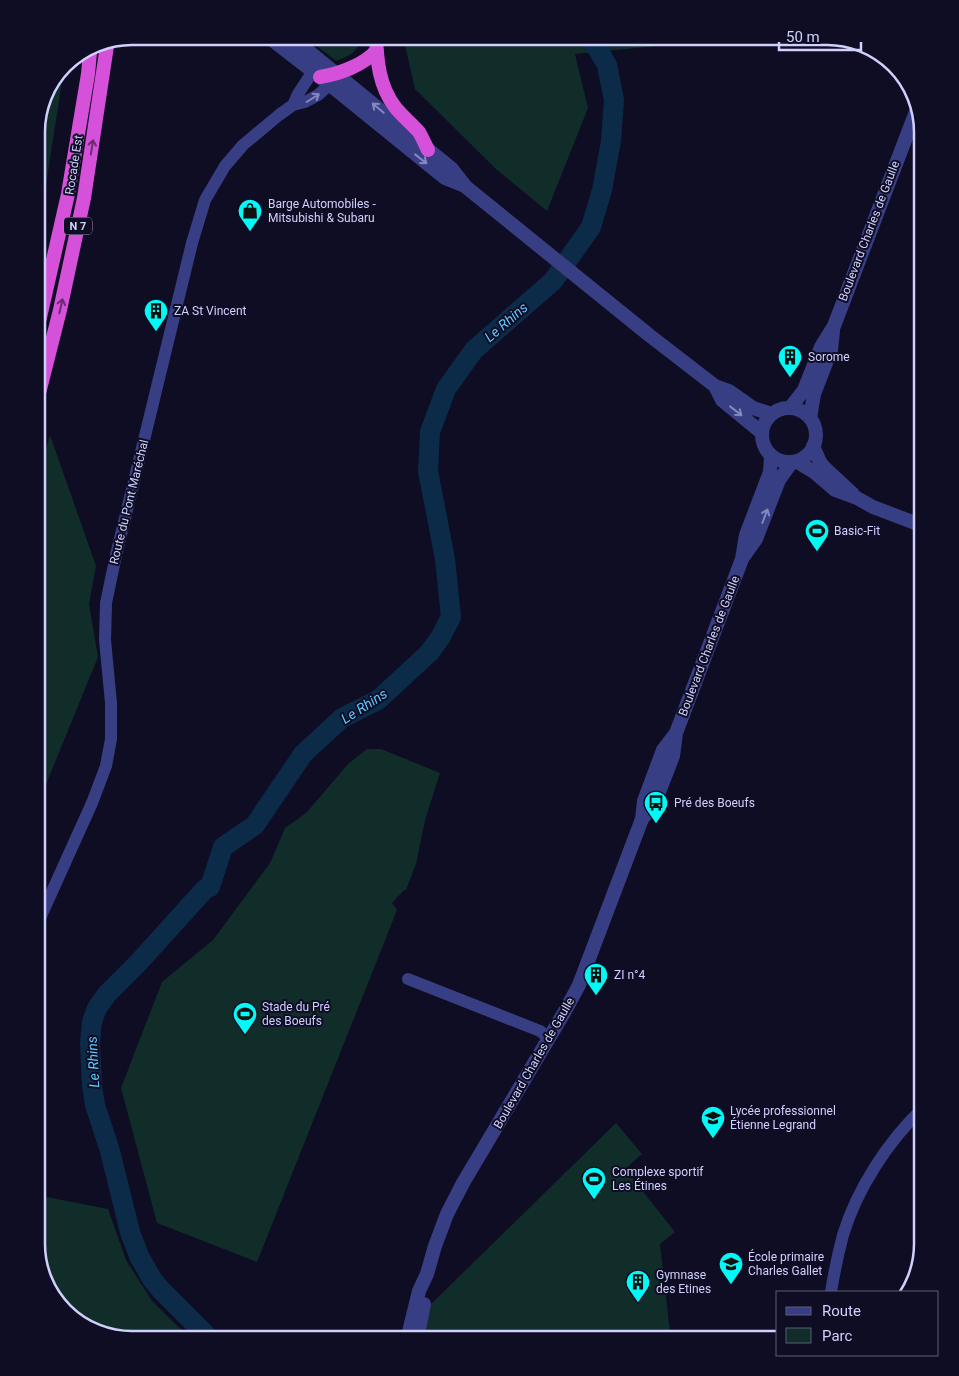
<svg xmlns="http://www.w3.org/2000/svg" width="959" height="1376" viewBox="0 0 959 1376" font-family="Roboto,sans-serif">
  <rect width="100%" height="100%" fill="#0f0d23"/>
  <path fill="#102d29" d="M304 36H361C359 52 349 56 336 61Z
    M403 36H711L710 39 698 42 575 54 588 108 547 211 496 169 415 89Z
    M62 81 37 244H36V125L46 89 51 83Z
    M50 435 96 566 89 604 98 657 36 809V484Z
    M367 749H381L440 773 425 820 416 864 406 890H404L392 903 397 910 257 1262 157 1223 121 1088 162 982 213 940 270 863 285 828 306 813 348 764Z
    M616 1123 642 1154 625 1169 675 1232 660 1244 671 1340H423L429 1306Z
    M36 1195 108 1209 126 1260 152 1301 192 1340H126L79 1324 49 1292 36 1244Z"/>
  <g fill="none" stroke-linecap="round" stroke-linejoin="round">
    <path stroke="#0c2b49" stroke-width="20" d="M211 1340 161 1290 152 1279 139 1256 130 1232 110 1151 95 1105 92 1086 90 1043 92 1022 97 1008 107 994 139 962 205 889 210 887 223 847 255 825 303 754 342 718 378 700 429 653 440 638 451 617 445 559 428 471 430 432 446 389 474 350 553 281 591 227 602 190 611 141 614 100 607 65 590 36"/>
    <path stroke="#383e83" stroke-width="12" d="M293 105 298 94 313 71 323 69
      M36 927 92 803 106 766 111 739V703L105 640 106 603 116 555 192 243 205 200 225 166 243 145 279 115 293 105 305 102 318 95 327 87 334 76
      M408 979 540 1031 549 1038
      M831 1292C834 1273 838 1254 843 1235 857 1189 888 1141 923 1108"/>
    <path stroke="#383e83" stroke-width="14" d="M267 36 329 84 445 178 465 186
      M290 36 452 169 466 187 649 335 715 386 729 391 753 408 771 414
      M715 386 722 400 761 432
      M762 435a27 27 0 1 1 54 0a27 27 0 1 1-54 0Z
      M790 408 804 390 821 347 834 326 917 109
      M810 418 814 394 831 350 833 331
      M813 446 820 462 824 467 853 494
      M796 461 814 472 835 490 857 498 873 507 923 526
      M744 556 756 539 779 480 792 462
      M642 819 654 805 673 756 676 733 742 559 746 535 770 472 771 456
      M407 1340 419 1291 427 1274 435 1246 447 1214 463 1183 565 1011 579 985 642 819 644 801 663 750 676 733
      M417 1340 424 1304"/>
    <path stroke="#d651da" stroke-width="14" d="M376 36C377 61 379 86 395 107 402 116 412 124 419 132 422 137 425 144 428 150
      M320 77C339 74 364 65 377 50
      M36 335 68 194 88 74 90 52
      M36 405 60 310 84 198 107 46"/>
  </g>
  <defs><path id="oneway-shaft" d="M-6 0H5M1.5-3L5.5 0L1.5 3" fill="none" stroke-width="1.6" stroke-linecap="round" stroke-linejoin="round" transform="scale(1.25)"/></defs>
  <g stroke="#8487c1">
    <use href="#oneway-shaft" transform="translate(313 98) rotate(-32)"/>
    <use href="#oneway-shaft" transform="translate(378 108) rotate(-140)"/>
    <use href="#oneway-shaft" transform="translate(421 159) rotate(38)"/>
    <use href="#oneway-shaft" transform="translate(736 411) rotate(38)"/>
    <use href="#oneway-shaft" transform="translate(765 516) rotate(-69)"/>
  </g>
  <g stroke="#692c75">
    <use href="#oneway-shaft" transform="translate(92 147) rotate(-81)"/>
    <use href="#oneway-shaft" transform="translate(61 306) rotate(-77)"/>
  </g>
  <defs>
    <symbol id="shop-pin" viewBox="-11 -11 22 30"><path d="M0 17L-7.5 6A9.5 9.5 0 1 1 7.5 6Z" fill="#00fbf6" stroke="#0f0d23"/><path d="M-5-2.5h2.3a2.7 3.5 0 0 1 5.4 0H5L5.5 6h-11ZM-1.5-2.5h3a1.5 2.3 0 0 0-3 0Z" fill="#111"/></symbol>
    <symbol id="building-pin" viewBox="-11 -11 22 30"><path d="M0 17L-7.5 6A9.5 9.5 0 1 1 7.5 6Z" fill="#00fbf6" stroke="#0f0d23"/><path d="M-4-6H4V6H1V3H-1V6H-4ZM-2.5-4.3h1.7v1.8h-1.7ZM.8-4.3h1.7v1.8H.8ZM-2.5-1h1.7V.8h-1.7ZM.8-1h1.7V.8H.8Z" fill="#111"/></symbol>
    <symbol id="stadium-pin" viewBox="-11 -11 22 30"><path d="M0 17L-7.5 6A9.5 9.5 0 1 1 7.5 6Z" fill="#00fbf6" stroke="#0f0d23"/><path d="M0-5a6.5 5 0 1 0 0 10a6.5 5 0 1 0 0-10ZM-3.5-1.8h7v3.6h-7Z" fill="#111"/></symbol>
    <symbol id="bus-pin" viewBox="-11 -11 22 30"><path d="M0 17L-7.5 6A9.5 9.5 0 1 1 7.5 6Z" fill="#00fbf6" stroke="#0f0d23"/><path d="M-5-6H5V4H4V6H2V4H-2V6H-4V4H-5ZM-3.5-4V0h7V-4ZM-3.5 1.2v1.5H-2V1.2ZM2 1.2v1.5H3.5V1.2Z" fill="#111"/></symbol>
    <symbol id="school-pin" viewBox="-11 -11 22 30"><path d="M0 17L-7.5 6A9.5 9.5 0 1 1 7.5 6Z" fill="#00fbf6" stroke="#0f0d23"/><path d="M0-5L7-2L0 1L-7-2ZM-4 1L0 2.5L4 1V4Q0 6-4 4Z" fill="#111"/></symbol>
  </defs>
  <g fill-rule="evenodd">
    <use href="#shop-pin" x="236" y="197" width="28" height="38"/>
    <use href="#building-pin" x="142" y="297" width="28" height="38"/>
    <use href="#building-pin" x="776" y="343" width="28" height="38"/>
    <use href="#stadium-pin" x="803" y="517" width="28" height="38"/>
    <use href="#bus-pin" x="642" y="789" width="28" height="38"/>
    <use href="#building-pin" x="582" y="961" width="28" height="38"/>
    <use href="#stadium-pin" x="231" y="1000" width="28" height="38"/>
    <use href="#school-pin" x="699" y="1104" width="28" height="38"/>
    <use href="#stadium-pin" x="580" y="1165" width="28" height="38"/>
    <use href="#school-pin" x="717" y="1250" width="28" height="38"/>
    <use href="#building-pin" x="624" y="1268" width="28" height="38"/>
  </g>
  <g text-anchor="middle" stroke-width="4" stroke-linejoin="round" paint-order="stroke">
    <rect fill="#0f0d23" stroke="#9696bd" stroke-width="1" x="64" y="217.5" width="28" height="17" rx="4"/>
    <g font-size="11" font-weight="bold" fill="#d0d0ff">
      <text x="78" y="230">N 7</text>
    </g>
    <g font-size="12" fill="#d0d0ff" stroke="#0f0d23">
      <text transform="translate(74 165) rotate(-81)" y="4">Rocade Est</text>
      <text transform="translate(869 231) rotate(-69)" y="4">Boulevard Charles de Gaulle</text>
      <text transform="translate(129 502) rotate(-76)" y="4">Route du Pont Maréchal</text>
      <text transform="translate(709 646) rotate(-69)" y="4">Boulevard Charles de Gaulle</text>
      <text transform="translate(534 1063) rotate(-60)" y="4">Boulevard Charles de Gaulle</text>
    </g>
    <g font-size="12" fill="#d0d0ff" stroke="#0f0d23" text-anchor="start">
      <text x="268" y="208">Barge Automobiles -<tspan x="268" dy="14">Mitsubishi &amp; Subaru</tspan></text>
      <text x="174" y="315">ZA St Vincent</text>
      <text x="808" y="361">Sorome</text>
      <text x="834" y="535">Basic-Fit</text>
      <text x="674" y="807">Pré des Boeufs</text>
      <text x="614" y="979">ZI n°4</text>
      <text x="262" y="1011">Stade du Pré<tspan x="262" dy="14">des Boeufs</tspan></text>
      <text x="730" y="1115">Lycée professionnel<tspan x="730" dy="14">Étienne Legrand</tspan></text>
      <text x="612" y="1176">Complexe sportif<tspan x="612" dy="14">Les Étines</tspan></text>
      <text x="748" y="1261">École primaire<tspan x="748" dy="14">Charles Gallet</tspan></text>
      <text x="656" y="1279">Gymnase<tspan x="656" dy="14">des Etines</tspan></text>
    </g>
    <g font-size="14" font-style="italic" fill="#5ec7ff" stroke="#0f0d23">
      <text transform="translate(506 322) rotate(-41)" y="5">Le Rhins</text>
      <text transform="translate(364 706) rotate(-33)" y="5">Le Rhins</text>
      <text transform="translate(93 1062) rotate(-93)" y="5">Le Rhins</text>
    </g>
  </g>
  <path d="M0 0H959V1376H0ZM132 45H827A87 87 0 0 1 914 132V1244A87 87 0 0 1 827 1331H132A87 87 0 0 1 45 1244V132A87 87 0 0 1 132 45Z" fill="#0f0d23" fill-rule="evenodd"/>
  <path fill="none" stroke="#d0d0ff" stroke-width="2.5" d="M132 45H827A87 87 0 0 1 914 132V1244A87 87 0 0 1 827 1331H132A87 87 0 0 1 45 1244V132A87 87 0 0 1 132 45Z"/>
  <rect x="776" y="1291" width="162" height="65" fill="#0f0d23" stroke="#5c5b7b"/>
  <rect x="786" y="1307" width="25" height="8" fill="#383e83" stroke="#5c5b7b"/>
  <text x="822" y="1316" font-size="15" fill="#d0d0ff">Route</text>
  <rect x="786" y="1328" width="25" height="15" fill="#102d29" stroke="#5c5b7b"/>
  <text x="822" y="1341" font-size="15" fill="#d0d0ff">Parc</text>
  <path d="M779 42v8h82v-8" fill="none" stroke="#d0d0ff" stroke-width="2.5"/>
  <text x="786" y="42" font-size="15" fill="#d0d0ff" stroke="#0f0d23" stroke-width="4" paint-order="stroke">50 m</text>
</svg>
